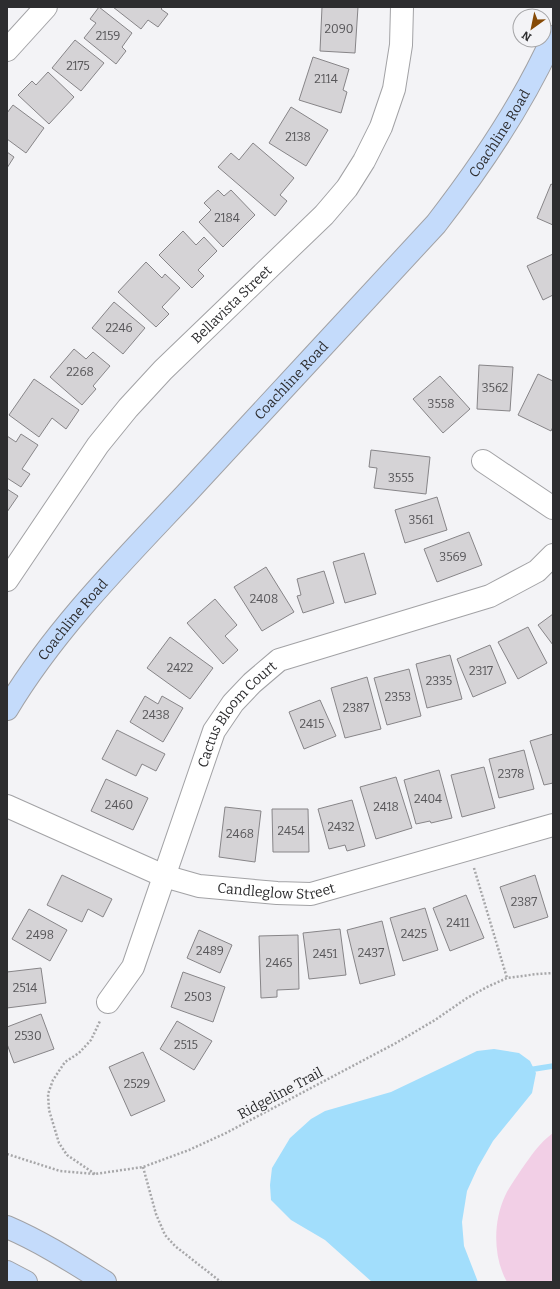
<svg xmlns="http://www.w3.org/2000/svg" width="560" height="1289" viewBox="0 0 560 1289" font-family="Bitter,serif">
  <rect width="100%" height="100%" fill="#f3f3f6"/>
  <path fill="#f2cfe6" d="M553 1133V1282H507C493 1257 493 1222 505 1196 509 1187 516 1178 521 1170 531 1156 539 1143 553 1133Z"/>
  <path fill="#a2defc" d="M494 1049 519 1053 530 1061 536 1073 532 1093 493 1141 478 1167 467 1191 462 1222 464 1246 478 1282H372L325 1240 291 1220 271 1200 270 1185 272 1168 290 1138 311 1119 325 1111 391 1092 477 1051Z"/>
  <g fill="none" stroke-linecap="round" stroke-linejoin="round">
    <path stroke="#a2defc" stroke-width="5.5" d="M528 1070 553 1066"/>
  </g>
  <path fill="#d5d3d6" stroke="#878588" d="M99 7 132 33 122 47 126 51 116 64 84 38 96 23 90 19Z
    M113 7H163L161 9 168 14 158 27 148 20 141 29Z
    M322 7H358L355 53 320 51Z
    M75 40 104 63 81 91 52 68Z
    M313 57 349 69 343 90 347 92 341 113 299 100Z
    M48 72 74 97 49 124 18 95 32 81 36 85Z
    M13 105 44 128 26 153 7 139V113Z
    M291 107 328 130 306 166 269 143Z
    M253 143 294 178 280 195 287 201 275 216 218 167 231 153 239 160Z
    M7 152 14 157 7 168Z
    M551 184 553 185V225L537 218Z
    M218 190 224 196 231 190 255 215 223 247 199 222 211 210 204 203Z
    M183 231 196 245 204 237 217 251 198 270 204 276 192 288 159 255Z
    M553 254V295L543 300 527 266Z
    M146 262 162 278 165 274 180 288 162 307 169 314 156 327 118 292Z
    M114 302 145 328 123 354 92 328Z
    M74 349 86 359 93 352 110 366 93 386 96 389 82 405 50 377Z
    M479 365 513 367 510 411 477 409Z
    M538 374 553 381V427L551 431 518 415Z
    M440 376 470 409 443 433 413 399Z
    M34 379 79 410 66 429 52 418 39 437 9 415Z
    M21 434 38 445 22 469 30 474 21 487 7 478V436L16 442Z
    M371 450 430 457 426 494 374 488 377 468 369 467Z
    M7 489 18 496 7 512Z
    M437 497 447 530 405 543 395 510Z
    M469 532 482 565 437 582 424 549Z
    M364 553 376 594 345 603 333 562Z
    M266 567 294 612 262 631 234 587Z
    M324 571 334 603 303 613 297 596 301 595 297 579Z
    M215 599 237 625 225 636 238 650 223 664 187 623Z
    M553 614V645L538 625Z
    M528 627 547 663 518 679 498 642Z
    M170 637 213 668 190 699 147 668Z
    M490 645 506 683 473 697 457 659Z
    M450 655 462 699 427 708 416 664Z
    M409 669 421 716 387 725 374 678Z
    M367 677 381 729 345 738 331 688Z
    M145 696 158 704 162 696 183 708 163 742 130 722Z
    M320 700 336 736 304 749 289 712Z
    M117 730 165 754 156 771 142 764 136 776 102 759Z
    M553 734V783L544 785 530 741Z
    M524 750 534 789 499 798 489 759Z
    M484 767 495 808 462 817 451 775Z
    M439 770 452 818 431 823 430 821 416 824 404 780Z
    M396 777 412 828 376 839 360 787Z
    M106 779 148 798 133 830 91 811Z
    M352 800 365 846 347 851 345 845 329 849 318 809Z
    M225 807 261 811 255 862 219 857Z
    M272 809H308L309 852H273Z
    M62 875 112 899 103 917 88 909 82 922 47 905Z
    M535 875 548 917 514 928 500 887Z
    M466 895 484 938 450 951 433 908Z
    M425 908 438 950 403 961 390 918Z
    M29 909 67 930 50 961 12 939Z
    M382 921 395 975 360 984 347 930Z
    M340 929 346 975 309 979 303 933Z
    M199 930 232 945 220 973 187 958Z
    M298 935 299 989 277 990V997L261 998 259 936Z
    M41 968 46 1003 7 1008V972Z
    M183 972 225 987 213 1022 171 1007Z
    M41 1014 54 1049 14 1063 7 1044V1027Z
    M177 1021 212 1041 194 1070 160 1049Z
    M143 1052 165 1101 131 1116 109 1067Z"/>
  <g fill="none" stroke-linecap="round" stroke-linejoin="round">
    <defs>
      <g id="street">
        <path d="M7 50 46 7"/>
        <path d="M483 461 553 508"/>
        <path id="s1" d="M7 580 98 445 128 408 163 370 324 215 347 188 364 161 381 127 394 89 401 45 402 7"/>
        <path id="s2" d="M7 806 164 876 199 886 277 893 311 894 553 825"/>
        <path id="s3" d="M108 1002 133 967 214 731 233 703 252 683 279 660 490 596 537 571 553 555"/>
      </g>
      <g id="secondary">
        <path id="s4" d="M7 709C55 629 122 562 186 494 269 404 353 314 436 224 481 166 523 104 553 37"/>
        <path d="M7 1227C42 1242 73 1262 105 1282"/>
        <path d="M7 1272 26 1282"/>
      </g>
    </defs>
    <use href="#street" stroke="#a2a2a5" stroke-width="24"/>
    <use href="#secondary" stroke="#a2a2a5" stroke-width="24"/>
    <path stroke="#a7a7a9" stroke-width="2.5" stroke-dasharray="2 2" stroke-linecap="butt" d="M474 868 507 978
      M7 1154 60 1171 95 1174 143 1167 189 1150 226 1133 396 1043 435 1020 467 998 487 987 507 978 537 974 553 973
      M143 1167 156 1214 165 1235 175 1246 221 1282
      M95 1174 67 1155 59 1143 49 1110 48 1094 53 1080 65 1062 79 1053 91 1040 100 1021"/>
    <use href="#street" stroke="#fff" stroke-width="22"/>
    <use href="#secondary" stroke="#c4dbfb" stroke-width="22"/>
  </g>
  <g text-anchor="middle" stroke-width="3" stroke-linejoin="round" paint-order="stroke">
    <g font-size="12" fill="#575659">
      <text x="339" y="33">2090</text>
      <text x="108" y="40">2159</text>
      <text x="78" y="70">2175</text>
      <text x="326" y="83">2114</text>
      <text x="298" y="141">2138</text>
      <text x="227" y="222">2184</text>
      <text x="119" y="332">2246</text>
      <text x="80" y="376">2268</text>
      <text x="495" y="392">3562</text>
      <text x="441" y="408">3558</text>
      <text x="401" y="482">3555</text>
      <text x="421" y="524">3561</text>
      <text x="453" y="561">3569</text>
      <text x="264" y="603">2408</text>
      <text x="180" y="672">2422</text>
      <text x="481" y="675">2317</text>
      <text x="439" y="685">2335</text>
      <text x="398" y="701">2353</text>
      <text x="356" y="712">2387</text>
      <text x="156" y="719">2438</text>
      <text x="312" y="728">2415</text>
      <text x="511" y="778">2378</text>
      <text x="428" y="803">2404</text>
      <text x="119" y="809">2460</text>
      <text x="386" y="811">2418</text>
      <text x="341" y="831">2432</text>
      <text x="291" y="835">2454</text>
      <text x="240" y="838">2468</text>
      <text x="524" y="906">2387</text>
      <text x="458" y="927">2411</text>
      <text x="414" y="938">2425</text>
      <text x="40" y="939">2498</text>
      <text x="210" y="955">2489</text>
      <text x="371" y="957">2437</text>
      <text x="325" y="958">2451</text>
      <text x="279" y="967">2465</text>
      <text x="25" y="992">2514</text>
      <text x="198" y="1001">2503</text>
      <text x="28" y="1040">2530</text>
      <text x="186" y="1049">2515</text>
      <text x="137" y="1088">2529</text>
    </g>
    <g font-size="14" fill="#2d2d2f" stroke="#f3f3f6">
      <text dy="5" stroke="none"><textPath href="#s4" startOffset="759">Coachline Road</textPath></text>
      <text dy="5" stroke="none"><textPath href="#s1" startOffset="357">Bellavista Street</textPath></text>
      <text dy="5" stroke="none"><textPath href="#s4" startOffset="435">Coachline Road</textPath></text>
      <text dy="5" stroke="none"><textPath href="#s4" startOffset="111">Coachline Road</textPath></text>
      <text dy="5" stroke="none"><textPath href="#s3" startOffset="319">Cactus Bloom Court</textPath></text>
      <text dy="5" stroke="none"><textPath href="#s2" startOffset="286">Candleglow Street</textPath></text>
      <text transform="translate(280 1093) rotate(-28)" y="5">Ridgeline Trail</text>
    </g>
  </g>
  <rect width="560" height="1289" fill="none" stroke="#2d2d2f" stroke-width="16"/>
  <g transform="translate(532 28) rotate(213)"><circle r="19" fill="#f3f3f6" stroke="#a4a4a6"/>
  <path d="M0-3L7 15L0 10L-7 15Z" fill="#864a06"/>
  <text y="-6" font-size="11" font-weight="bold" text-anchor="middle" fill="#2d2d2f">N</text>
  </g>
</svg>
